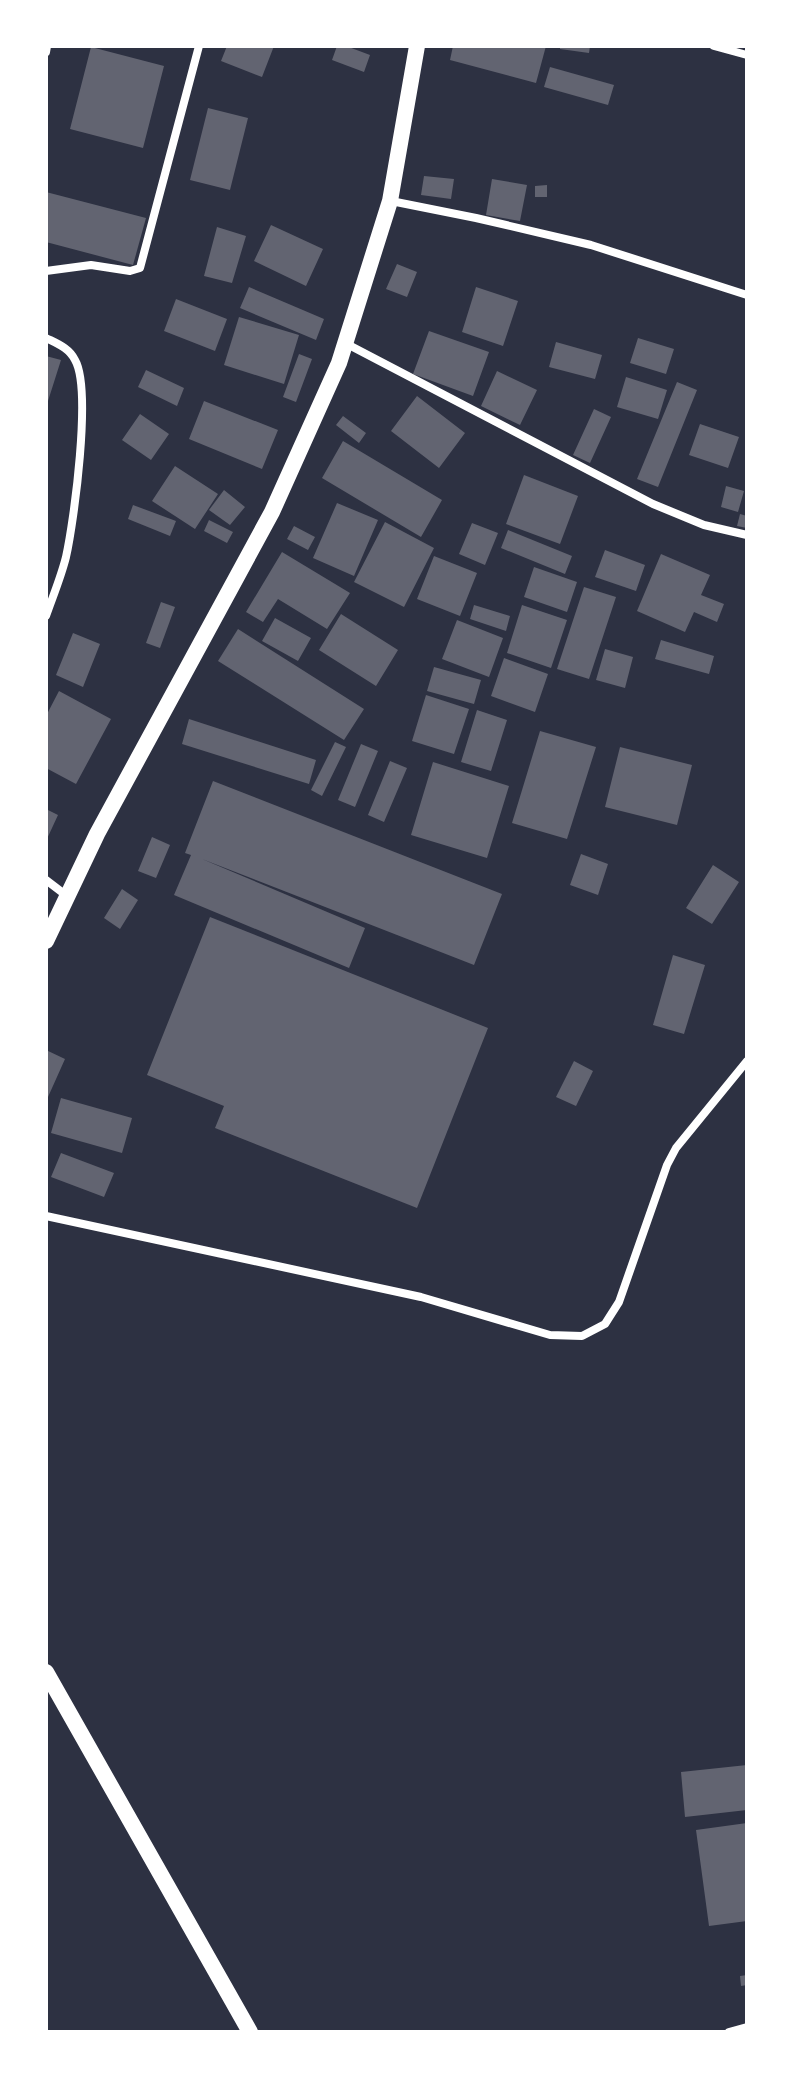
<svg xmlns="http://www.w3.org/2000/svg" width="793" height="2078" viewBox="0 0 793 2078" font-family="'DM Sans',sans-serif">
  <rect width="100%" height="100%" fill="#2d3142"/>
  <path fill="#626471" d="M227 46H274L262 77 221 61Z
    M337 46H346L370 55 364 72 332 60Z
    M453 46H546L536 83 450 60Z
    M560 46H590L589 53 560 49Z
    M91 47 164 66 143 148 70 129Z
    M550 67 614 85 608 105 544 87Z
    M208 108 248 118 230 190 190 180Z
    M424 176 454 179 451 199 421 195Z
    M492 179 527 185 520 221 486 215Z
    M547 185V197H535V186Z
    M46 192 146 218 133 265 46 242Z
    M271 225 323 249 306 286 254 261Z
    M217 227 246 236 232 283 204 276Z
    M397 264 417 272 407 297 386 289Z
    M249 287 324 319 316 340 240 308Z
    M476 287 518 301 503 346 462 332Z
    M176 299 227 319 215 351 164 331Z
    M239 317 299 335 284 384 224 365Z
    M429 331 489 352 473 396 413 374Z
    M638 338 674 349 666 374 630 363Z
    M556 342 602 355 595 379 549 367Z
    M299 354 312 359 296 402 283 397Z
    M46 356 61 360 48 401 46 400Z
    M146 370 184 388 177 406 138 387Z
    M497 371 537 390 520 425 481 406Z
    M626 377 667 390 658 419 617 407Z
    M677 382 697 390 658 487 637 479Z
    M417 396 465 433 439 468 391 431Z
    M204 401 278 430 262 469 189 439Z
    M594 409 611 417 590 463 573 455Z
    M140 414 169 434 151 460 122 440Z
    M343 416 366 433 359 443 336 425Z
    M700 424 739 437 728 468 689 455Z
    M343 441 442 500 421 537 322 478Z
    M175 466 218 494 195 529 152 501Z
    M524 475 578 496 560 544 506 524Z
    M726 486 744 491 738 512 721 507Z
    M224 490 245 507 230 525 209 510Z
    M337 503 378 520 354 576 313 558Z
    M133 505 176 521 170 536 128 519Z
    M740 514 747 516V528L737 526Z
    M209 520 233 532 227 543 204 531Z
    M385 522 434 548 404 607 354 582Z
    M472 523 498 533 485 565 459 554Z
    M294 526 315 537 308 550 287 539Z
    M508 530 572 556 565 574 501 548Z
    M605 550 645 565 636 591 595 577Z
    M282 552 350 593 327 629 278 599 263 622 246 612Z
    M661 554 710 575 701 595 724 604 717 622 694 612 685 632 637 611Z
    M434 556 477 573 460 616 417 599Z
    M534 567 577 582 567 612 524 597Z
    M584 587 616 597 589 679 557 669Z
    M161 602 175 607 160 648 146 643Z
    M474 605 510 616 506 631 470 619Z
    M522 605 567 620 551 668 507 653Z
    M341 614 398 650 376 686 319 650Z
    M275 618 311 638 298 661 262 641Z
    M457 620 503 638 489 677 442 659Z
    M238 629 364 709 344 740 218 661Z
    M73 633 100 644 83 687 56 675Z
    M661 640 714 656 709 674 655 659Z
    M605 649 633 657 625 688 596 680Z
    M504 658 548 674 535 712 491 696Z
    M434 667 481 680 474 704 427 691Z
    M59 691 111 719 76 784 46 768V716Z
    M426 695 469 709 454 754 412 741Z
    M477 710 507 720 491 771 461 762Z
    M189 719 316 760 309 784 182 744Z
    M540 731 596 747 567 839 512 823Z
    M335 742 346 747 322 796 311 790Z
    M361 744 378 751 355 807 338 800Z
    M620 747 692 765 677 825 605 807Z
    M390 761 407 768 384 822 368 815Z
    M433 762 509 786 487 858 411 835Z
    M213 781 502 894 474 965 202 859 365 928 349 968 174 895 191 855 185 853Z
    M46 809 58 815 46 841Z
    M152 837 170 845 156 878 138 871Z
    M581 854 608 864 598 895 570 885Z
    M713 865 739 882 712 924 686 908Z
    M122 889 138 900 120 929 104 918Z
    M210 917 488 1028 417 1208 215 1128 224 1106 147 1075Z
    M673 955 705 965 684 1034 653 1025Z
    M46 1050 65 1059 48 1097 46 1096Z
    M574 1061 593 1071 576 1106 556 1097Z
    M61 1098 132 1118 122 1153 51 1133Z
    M61 1153 114 1173 104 1197 51 1177Z
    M747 1765V1810L685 1817 681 1772Z
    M747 1823V1921L709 1926 696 1830Z
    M747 1975V1985L741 1986 740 1976Z"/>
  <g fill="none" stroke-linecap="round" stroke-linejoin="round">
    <path stroke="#fff" stroke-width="8" d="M714 46 747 55
      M46 52 47 46
      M391 201 476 218 591 245 747 295
      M46 271 91 265 130 271 140 268 199 46
      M46 338C58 344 69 348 75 360 92 389 74 521 66 557 61 577 53 596 46 616
      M345 343 653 504 704 525 747 535
      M46 880 67 896
      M46 1216 421 1297 550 1335 582 1336 605 1324 619 1302 667 1165 676 1148 747 1061
      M729 2032 747 2027"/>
    <path stroke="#fff" stroke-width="16" d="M46 941 97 834 272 512 339 363 390 201 417 46
      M46 1672 250 2032"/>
  </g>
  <rect width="793" height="2078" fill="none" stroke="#ffffff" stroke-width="96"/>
</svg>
